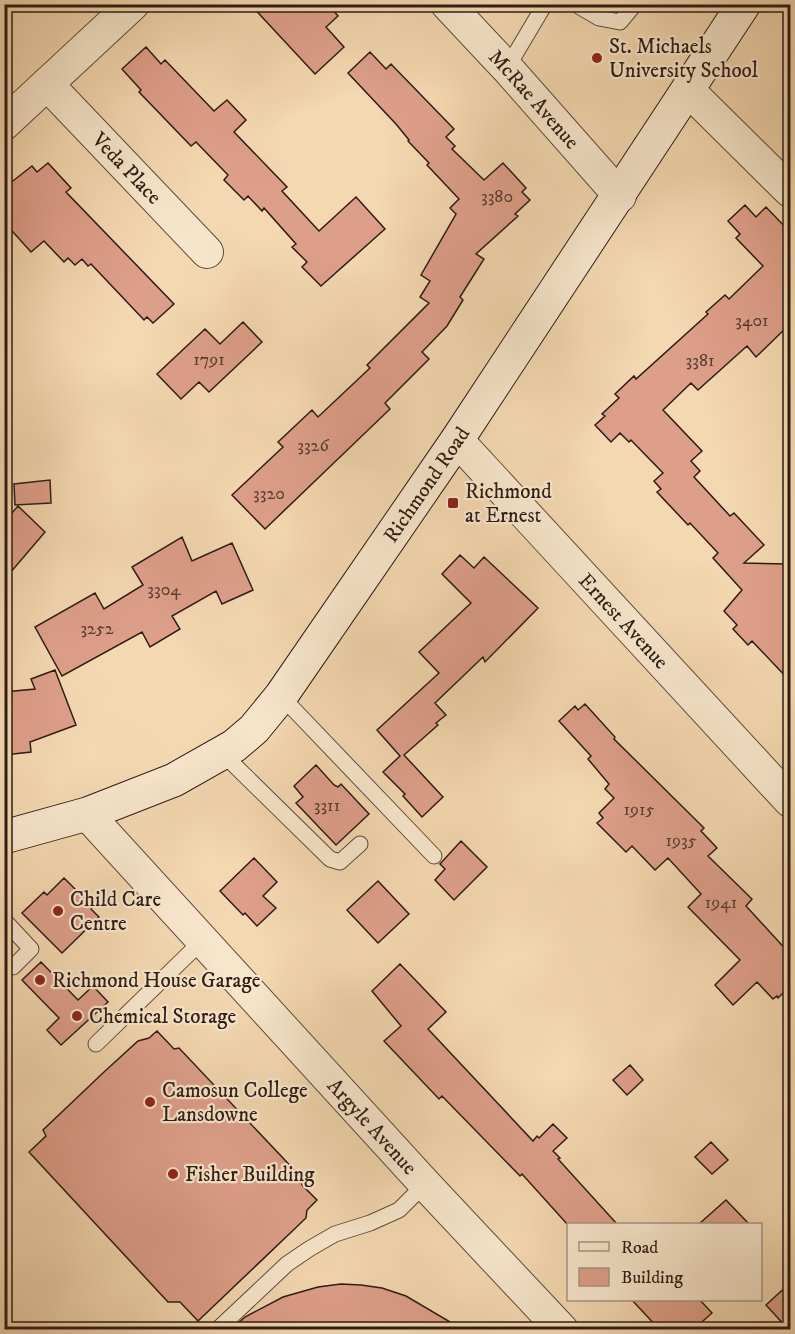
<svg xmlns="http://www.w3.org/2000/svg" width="795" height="1334" viewBox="0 0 795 1334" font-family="'IM FELL DW Pica',serif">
  <rect width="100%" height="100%" fill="#f4d8b1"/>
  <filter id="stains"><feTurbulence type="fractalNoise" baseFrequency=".00333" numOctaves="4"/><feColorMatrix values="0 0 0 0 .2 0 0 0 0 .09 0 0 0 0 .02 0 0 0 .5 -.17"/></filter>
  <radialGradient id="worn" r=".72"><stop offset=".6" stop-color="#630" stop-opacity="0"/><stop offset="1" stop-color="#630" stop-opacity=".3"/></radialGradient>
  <path fill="#de9f8a" stroke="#2d1c15" stroke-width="1.5" d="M250 4H328L338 16 326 27 344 47 315 74Z
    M146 47 161 64 165 60 214 111 227 100 246 120 234 132 287 187 282 191 319 231 356 197 385 229 321 286 302 267 307 262 292 247 296 244 264 208 262 211 248 196 244 200 224 180 228 175 196 142 191 146 139 92 141 90 122 69Z
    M370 52 386 69 391 64 454 129 446 137 455 146 452 149 484 180 503 163 526 188 522 192 530 200 515 214 518 216 476 254 484 259 460 297 463 300 447 326 422 352 429 359 385 403 390 409 265 529 232 495 283 447 278 442 312 410 318 417 370 368 367 365 429 303 420 297 430 281 421 275 456 214 450 208 459 199 427 165 429 163 408 141 409 140 396 124 348 73Z
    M48 163 71 188 66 192 174 304 153 323 147 317 144 320 91 264 88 266 82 259 75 265 68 258 64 262 44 241 31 252 4 222V188L32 166 37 172Z
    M745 205 756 217 766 207 790 232V324L756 357 747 346 698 390 691 383 663 410 702 451 691 461 700 471 694 477 730 516 734 513 764 545 744 563 788 564V569H790V681L752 641 748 645 733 629 737 625 724 611 742 590 713 558 718 553 690 523 688 525 657 492 661 489 654 481 663 473 631 440 629 442 620 433 611 442 595 425 605 416 602 414 619 398 615 394 634 376 636 379 708 314 706 312 725 295 729 299 763 266 736 238 740 234 728 221Z
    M243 322 262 342 209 392 199 382 181 399 157 374 205 329 220 344Z
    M50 480 51 503 15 505 14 484Z
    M18 506 45 532 4 580V522Z
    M182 537 192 561 232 543 253 590 222 604 216 591 172 616 180 629 150 647 142 632 62 676 35 627 95 593 104 609 143 585 132 567Z
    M460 555 474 568 484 557 538 608 485 662 483 657 435 703 446 715 436 723 438 725 404 755 443 797 422 817 403 796 405 794 383 772 400 756 377 730 439 673 419 652 471 603 442 574Z
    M55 670 76 725 30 742 31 752 4 755V692L35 689 31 679Z
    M585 704 615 737 614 739 704 828 701 831 717 848 708 856 752 899 746 906 790 954V986L778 998 777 996 773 999 757 982 733 1005 715 985 740 960 688 907 701 894 668 858 655 870 632 846 626 852 597 823 603 818 599 813 614 798 605 789 609 784 588 759 591 756 559 721 575 706 578 710Z
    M316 765 334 785 338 787 341 784 369 814 336 845 296 803 303 797 294 786Z
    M461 841 487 867 454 900 435 880 445 869 440 864Z
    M254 858 277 882 263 896 276 908 257 926 245 913 243 915 220 891Z
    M64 878 93 907 91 909 99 917 62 953 22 913 44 892 47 895Z
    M378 881 409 914 378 943 347 910Z
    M41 962 78 1000 93 986 108 1002 61 1045 47 1030 59 1018 22 980Z
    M400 964 446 1012 428 1029 533 1141 537 1136 539 1138 553 1124 567 1138 553 1151 560 1158 558 1159 617 1224 568 1225 522 1174 520 1176 442 1096 439 1099 384 1041 401 1026 372 991Z
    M157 1031 174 1049 179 1048 299 1175 302 1185 317 1200 307 1210 306 1218 198 1321 180 1302H168L29 1152 46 1136 43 1130 104 1072 138 1041 149 1038Z
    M630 1065 643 1080 627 1095 613 1080Z
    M711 1142 728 1160 712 1174 695 1157Z
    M726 1200 749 1224H699Z
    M790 1283V1329H788L766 1305Z
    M341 1284 361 1285 382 1288 406 1296 462 1329H232L245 1317 283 1297 318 1287Z
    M631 1299H699L712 1313 694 1329H659Z"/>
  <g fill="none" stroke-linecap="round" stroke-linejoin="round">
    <defs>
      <path id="lane" d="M575 4 599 18 620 22 635 4
        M507 68 545 4
        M281 696 434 856
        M222 753 330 859 340 862 360 844
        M4 920 31 949 13 967
        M96 1044 203 940
        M217 1330 287 1264 309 1249 335 1234 370 1223 399 1210 425 1184"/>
      <g id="street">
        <path id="s1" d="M447 4 507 68 620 196"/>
        <path id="s2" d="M47 84 207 252"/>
        <path d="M688 90 790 191"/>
        <path d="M4 124 133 4"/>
        <path id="s3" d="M457 440 790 801"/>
        <path id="s4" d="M87 814 425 1184 562 1330"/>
      </g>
      <g id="secondary">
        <path id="s5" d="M4 837 87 814 174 780 234 746 254 729 281 696 457 440 744 4"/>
      </g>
    </defs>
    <use href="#lane" stroke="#5f4b3c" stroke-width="17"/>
    <use href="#street" stroke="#5f4b3c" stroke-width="34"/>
    <use href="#secondary" stroke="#2d1c15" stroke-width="35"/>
    <use href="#lane" stroke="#f8e6cc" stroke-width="15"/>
    <use href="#street" stroke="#f8e6cc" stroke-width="32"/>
    <use href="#secondary" stroke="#f8e6cc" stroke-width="33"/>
  </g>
  <g fill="#8f2418" stroke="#f8e6cc" stroke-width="2">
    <circle cx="597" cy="58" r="6"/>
    <rect x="447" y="497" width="12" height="12" rx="3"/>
    <circle cx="58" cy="911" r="6"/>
    <circle cx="40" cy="980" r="6"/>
    <circle cx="77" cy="1016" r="6"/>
    <circle cx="150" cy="1102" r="6"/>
    <circle cx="173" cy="1174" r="6"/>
  </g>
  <g text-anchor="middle" stroke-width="4.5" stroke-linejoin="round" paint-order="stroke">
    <g font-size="18" fill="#593d32">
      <text x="497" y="202">3380</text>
      <text x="752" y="326">3401</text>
      <text x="209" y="365">1791</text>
      <text x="700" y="366">3381</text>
      <text x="313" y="451">3326</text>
      <text x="269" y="499">3320</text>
      <text x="164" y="595">3304</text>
      <text x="97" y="634">3252</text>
      <text x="327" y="811">3311</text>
      <text x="639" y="815">1915</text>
      <text x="681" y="846">1935</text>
      <text x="721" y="908">1941</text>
    </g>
    <g font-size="21" fill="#2d1c15" stroke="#f8e6cc" text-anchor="start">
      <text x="609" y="53">St. Michaels<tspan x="609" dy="24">University School</tspan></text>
      <text x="465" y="498">Richmond<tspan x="465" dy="24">at Ernest</tspan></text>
      <text x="70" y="906">Child Care<tspan x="70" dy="24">Centre</tspan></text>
      <text x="52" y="987">Richmond House Garage</text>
      <text x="89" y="1023">Chemical Storage</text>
      <text x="162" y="1097">Camosun College<tspan x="162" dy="24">Lansdowne</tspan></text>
      <text x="185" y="1181">Fisher Building</text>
    </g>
    <g font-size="21" fill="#2d1c15" stroke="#f8e6cc">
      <text dy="7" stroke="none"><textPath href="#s1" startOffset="129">McRae Avenue</textPath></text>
      <text dy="7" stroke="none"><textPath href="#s2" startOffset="116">Veda Place</textPath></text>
      <text dy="7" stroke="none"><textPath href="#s5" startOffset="574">Richmond Road</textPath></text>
      <text dy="7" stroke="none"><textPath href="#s3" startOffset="246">Ernest Avenue</textPath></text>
      <text dy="7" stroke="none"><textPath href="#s4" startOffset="423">Argyle Avenue</textPath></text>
    </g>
  </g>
  <rect width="795" height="1334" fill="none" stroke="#f4d8b1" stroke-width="24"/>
  <rect x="6" y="6" width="783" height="1322" fill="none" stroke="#2d1c15" stroke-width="3"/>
  <rect x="12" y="12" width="771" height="1310" fill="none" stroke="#2d1c15" stroke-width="1.5"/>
  <rect x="567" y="1223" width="195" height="78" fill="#f8e6cc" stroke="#a79583" stroke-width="1.5"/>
  <rect x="579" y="1242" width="30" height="9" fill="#f8e6cc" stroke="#a79583" stroke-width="1.5"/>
  <text x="621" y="1253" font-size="18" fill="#2d1c15">Road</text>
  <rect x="579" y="1268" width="30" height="18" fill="#de9f8a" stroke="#a79583" stroke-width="1.5"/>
  <text x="621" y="1283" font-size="18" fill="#2d1c15">Building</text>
  <rect width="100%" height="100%" filter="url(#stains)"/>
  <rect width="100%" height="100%" fill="url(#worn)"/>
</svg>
